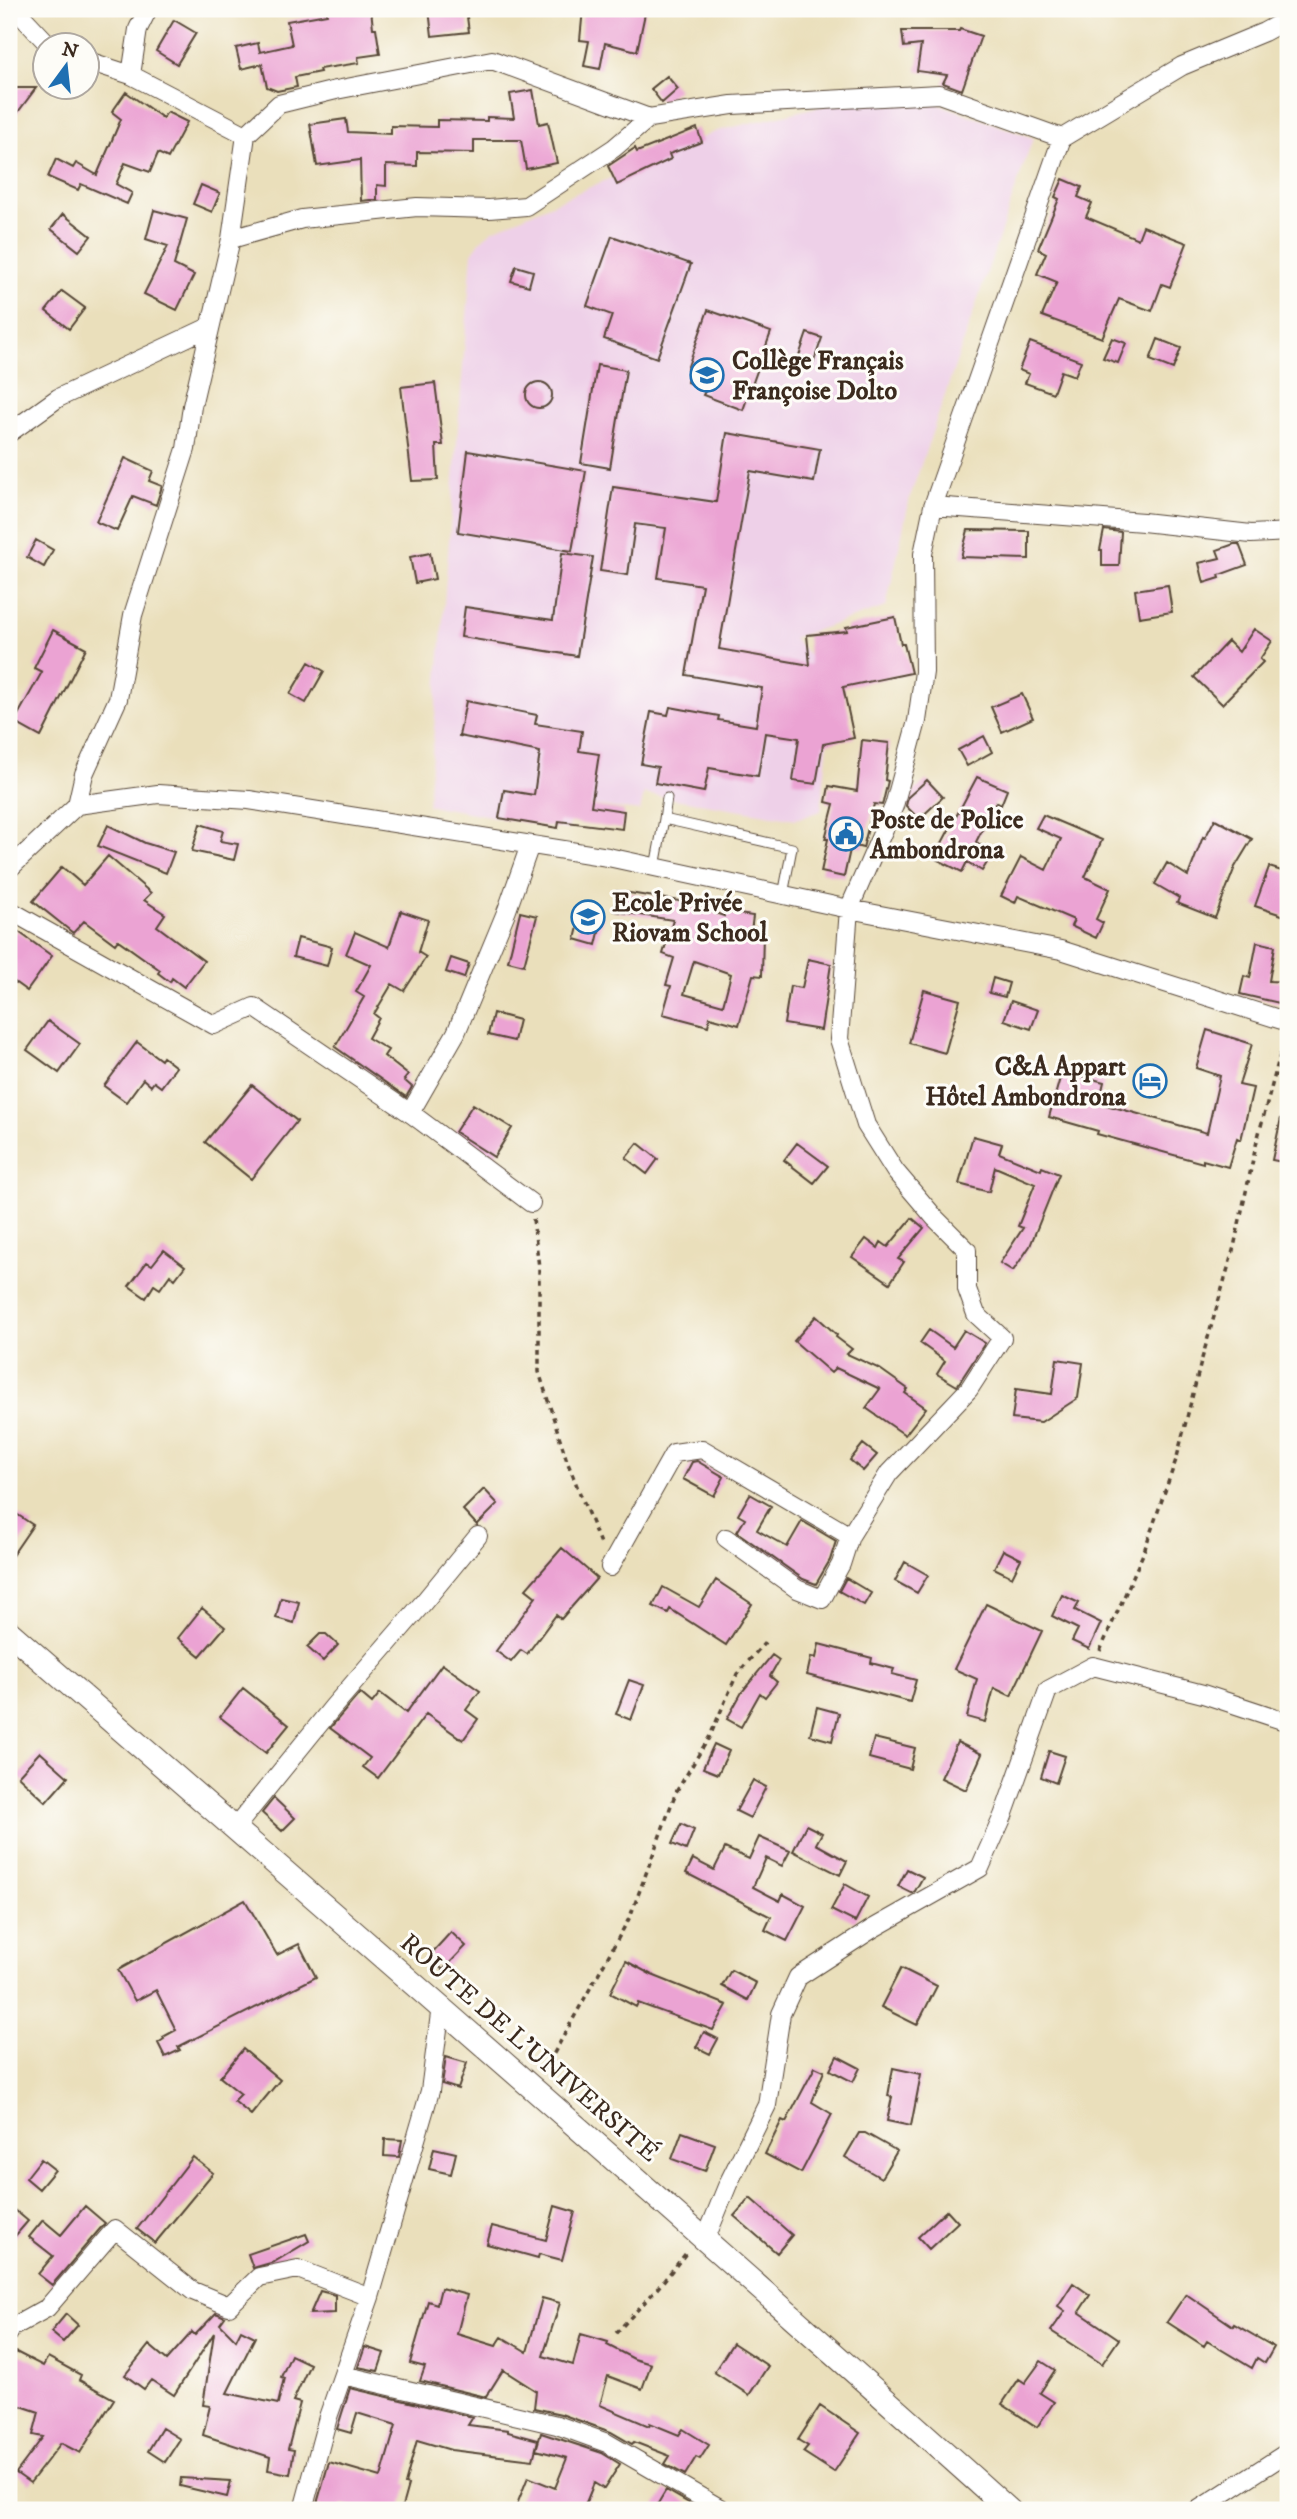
<svg xmlns="http://www.w3.org/2000/svg" width="1297" height="2519" viewBox="0 0 1297 2519" font-family="'IM FELL DW Pica',serif">
  <rect width="100%" height="100%" fill="#fdfcf7"/>
  <filter id="ink" filterUnits="userSpaceOnUse"><feTurbulence type="fractalNoise" baseFrequency=".0143" numOctaves="2"/><feDisplacementMap in="SourceGraphic" scale="14" xChannelSelector="R" yChannelSelector="G"/><feConvolveMatrix kernelMatrix="1 2 1 2 8 2 1 2 1" color-interpolation-filters="sRGB"/></filter>
  <filter id="wash" filterUnits="userSpaceOnUse"><feTurbulence type="fractalNoise" baseFrequency=".00686" numOctaves="4" result="noise"/><feDisplacementMap in="SourceGraphic" scale="28" xChannelSelector="R" yChannelSelector="G"/><feGaussianBlur stdDeviation="1.57" result="paint"/><feColorMatrix in="noise" values="0 0 0 0 0 0 0 0 0 0 0 0 0 0 0 0 0 1.4 0 .05"/><feComposite in="paint" operator="in"/></filter>
  <g filter="url(#wash)">
    <rect width="100%" height="100%" fill="#eadfbb"/>
    <path fill="#eed0e8" d="M884 91 905 92 1033 138 910 497 886 607 793 638 813 659 828 742 821 811 796 819 644 794 640 811 573 803 568 830 428 805 472 253 481 240 493 230 717 131Z"/>
    <g id="blocks">
      <path fill="#eba3d3" fill-rule="evenodd" d="M326 9H371L373 28H376L380 54 358 57 359 63 319 69 320 72 295 77 297 87 277 91 267 87 262 64 241 69 236 48 258 43 260 52 292 45 287 21 327 14Z
        M429 9H466L469 32 432 36Z
        M583 9H646L637 51 605 43 600 69 584 66 589 41 580 40Z
        M174 20 196 33 177 64 156 51Z
        M960 29 981 36 962 90 943 83 947 75 917 71 921 45 904 47 902 31H959Z
        M667 76 678 89 662 103 651 89Z
        M9 88H36L9 124Z
        M533 90 539 124 548 122 557 163 526 169 521 140H474V153L417 152V166L386 165V186L377 185V200H370L361 201 360 160 317 166 310 124 346 119 348 132 391 134V126L437 127V120L487 121V117L514 118 510 94Z
        M126 92 163 118 167 112 187 122 168 158 158 153 150 172 125 163 116 184 132 193 127 204 81 184 78 190 48 177 56 159 73 168 76 163 97 175 121 119 112 112Z
        M697 128 702 142 669 154 671 159 617 185 608 166 635 148 637 152Z
        M1063 179 1082 187 1078 197 1092 203 1086 217 1138 239 1143 226 1187 243 1170 287 1162 284 1152 311 1119 299 1102 338 1042 316 1057 282 1037 274 1046 253 1038 249 1059 199 1055 197Z
        M201 185 220 193 212 212 193 204Z
        M154 210 187 219 174 265 194 275 177 310 144 294 168 246 146 239Z
        M63 214 91 236 79 251 51 229Z
        M612 236 691 264 657 358 604 339 612 315 587 306Z
        M516 266 533 271 529 286 511 281Z
        M62 291 85 308 69 329 46 311Z
        M708 310 771 332 743 410 703 395 706 389 687 382 690 370 687 369Z
        M807 333 822 338 814 361 799 356Z
        M1112 338 1126 343 1118 363 1103 358Z
        M1158 339 1181 348 1173 369 1150 360Z
        M1030 342 1081 361 1075 376 1061 371 1053 393 1025 383 1029 374 1019 370Z
        M597 365 626 370 610 468 581 463Z
        M526 395a13 13 0 1 1 26 0a13 13 0 1 1-26 0Z
        M435 383 443 445H436L438 480 412 481 401 387Z
        M727 433 820 449 814 482 750 471 719 649 810 665 807 635 847 631 846 627 895 617 901 644H904L911 673 843 687 854 738 823 744 816 784 793 781 799 738 765 733 758 776 709 768 704 792 655 783 658 767 641 764 651 712 668 715 670 707 719 716 718 720 756 726 762 688 686 675 702 585 658 578 666 528 635 524 628 575 600 571 613 487 716 502Z
        M468 451 586 471 572 551 458 532Z
        M125 458 153 471 149 481 162 486 156 505 133 496 117 531 96 522Z
        M968 530 1029 531V559L961 557Z
        M1104 530 1121 532 1119 566H1102V550H1100Z
        M36 540 53 550 44 567 27 557Z
        M1234 544H1239L1247 565 1219 575 1220 578 1204 583 1199 563 1220 558 1217 550Z
        M430 553 435 579 415 583 410 557Z
        M562 553 593 557 577 656 461 637 465 607 553 620Z
        M1168 585 1172 612 1139 617 1135 590Z
        M1254 629 1272 641 1260 659 1263 662 1222 704 1194 677 1228 641 1239 652Z
        M53 630 86 648 41 737 14 722 42 672 34 668Z
        M309 662 324 671 306 703 290 694Z
        M1022 694 1033 718 1002 732 991 707Z
        M466 701 537 715 535 724 582 731 579 751 599 754 591 806 624 811 622 829 559 821 558 828 499 818 504 790 534 795 540 752 459 736Z
        M984 736 992 752 967 766 958 750Z
        M862 740 889 743 885 780 888 781 883 802 882 805 874 804 863 848 851 845 844 877 821 872 828 839H825L834 804 826 802 829 786 857 791Z
        M977 777 1007 790 1001 805 996 802 976 842 993 853 982 871 967 862 962 872 934 858Z
        M927 780 943 797 919 819 906 806 908 797Z
        M1043 815 1102 840 1085 877 1110 889 1096 919 1103 923 1096 938 1071 926 1074 920 1018 896 1015 903 1001 896 1021 857 1046 870 1061 839 1036 828Z
        M1215 819 1252 839 1235 867 1215 918 1177 903 1179 898 1155 884 1167 863 1188 876 1203 837 1205 838Z
        M200 824 223 831 220 841 238 844 234 860 192 851Z
        M108 825 145 843 174 852 166 873 98 846Z
        M108 856 151 893 144 900 165 914 157 926 204 961 184 987 172 978 170 982 158 973 160 970 118 940 115 944 84 921 73 933 33 901 62 867 83 885Z
        M1269 867 1288 873V917L1255 906Z
        M617 891 692 903V905L724 916V912L753 916 751 932 763 933 762 976 753 975 739 1025 710 1017 708 1026 663 1014 671 986 666 985 674 958 663 954 673 920 614 911ZM694 961 731 974 723 1005 684 994Z
        M401 911 428 920 418 952 426 957 404 991 392 984 374 1014 379 1018 368 1038 388 1050 384 1056 408 1075 404 1080 412 1087 406 1097 335 1047 364 997 356 992 371 965 346 954 355 932 389 947Z
        M582 911 603 916 596 945 575 939Z
        M520 912 537 916 524 965 508 961Z
        M16 930 52 956 27 991 9 978V940Z
        M298 938 332 947 327 966 293 957Z
        M1257 942 1275 946 1269 981 1288 982V1005L1240 994 1244 976 1250 978Z
        M451 958 469 964 464 978 446 972Z
        M808 959 831 964 821 1030 784 1024 790 986 802 988Z
        M993 978 1009 983 1005 997 989 993Z
        M924 990 960 1000 945 1053 909 1043Z
        M1011 1001 1038 1010 1031 1029 1004 1020Z
        M493 1013 519 1020 514 1041 488 1035Z
        M48 1021 80 1044 59 1073 27 1050Z
        M1207 1030 1252 1044 1239 1085 1253 1088 1241 1140 1237 1138 1228 1167 1203 1160V1163L1097 1134 1098 1131 1049 1117 1062 1071 1104 1082 1099 1103 1207 1133 1220 1076 1196 1068Z
        M137 1042 161 1060 163 1057 176 1067 161 1087 154 1082 151 1086 143 1079 126 1102 104 1086Z
        M252 1085 297 1121 251 1179 205 1142Z
        M473 1104 512 1128 494 1157 455 1132Z
        M1281 1118 1288 1119V1163L1272 1160Z
        M973 1136 1002 1144 999 1153 1041 1170 1042 1167 1059 1174 1030 1246 1013 1271 1000 1263 1023 1228 1018 1226 1035 1184 995 1167 989 1192 959 1184Z
        M638 1143 658 1159 647 1174 626 1158Z
        M797 1143 828 1166 814 1183 784 1160Z
        M912 1218 924 1228 898 1259 904 1262 890 1283 852 1257 866 1239 878 1248 881 1242 888 1247Z
        M164 1250 185 1266 175 1279 170 1275 160 1289 154 1285 146 1298 129 1286 147 1262 152 1265Z
        M816 1316 837 1335 836 1337 852 1349 847 1354 880 1369 908 1389 905 1393 926 1408 905 1435 866 1408 880 1389 836 1368 831 1373 794 1341Z
        M929 1330 953 1347 964 1330 985 1343 957 1386 937 1374 945 1361 920 1343Z
        M1057 1359 1083 1363 1078 1398 1041 1422 1012 1419 1016 1389 1052 1394Z
        M863 1444 877 1455 863 1471 850 1460Z
        M697 1461 724 1477 714 1496 683 1479 692 1462Z
        M484 1489 498 1504 477 1525 463 1510Z
        M750 1494 771 1506 757 1530 787 1547 802 1521 836 1541 830 1560 816 1584 803 1579 737 1532 745 1519 738 1515Z
        M9 1509 33 1525 9 1560Z
        M562 1548 597 1578 561 1619 556 1615 527 1654 521 1650 511 1662 496 1651 536 1597 526 1589Z
        M1003 1550 1021 1559 1012 1577 994 1568Z
        M905 1562 928 1575 917 1593 895 1581Z
        M846 1578 871 1593 864 1605 839 1591Z
        M716 1580 752 1604 726 1645 670 1609 668 1613 653 1606 663 1587 699 1607Z
        M1062 1595 1079 1603 1075 1610 1101 1623 1089 1649 1072 1641 1078 1629 1052 1616Z
        M281 1598 299 1602 294 1623 276 1618Z
        M986 1604 1042 1631 1011 1696 994 1688 985 1722 967 1717 977 1679 954 1669Z
        M202 1608 225 1627 200 1656 178 1638Z
        M320 1634H326L338 1645 323 1661 307 1647Z
        M819 1644 872 1658 871 1663 894 1669 892 1674 916 1680 910 1702 807 1675 811 1657 816 1658Z
        M772 1655 779 1660 770 1676 777 1682 765 1697 760 1693 741 1727 727 1719 742 1692Z
        M442 1664 480 1691 466 1710 478 1719 463 1740 426 1714 378 1778 363 1767 370 1758 330 1728 360 1693 372 1703 380 1693 406 1713Z
        M629 1680 644 1685 631 1720 616 1714Z
        M243 1688 289 1725 266 1753 220 1717Z
        M817 1707 839 1713 832 1741 810 1735Z
        M874 1738 915 1748 910 1769 869 1758Z
        M957 1742 982 1754 966 1790 941 1778Z
        M714 1744 729 1751 718 1774 703 1768Z
        M1049 1751 1065 1756 1056 1783 1041 1777Z
        M40 1752 68 1777 46 1802 18 1776Z
        M753 1780 766 1787 750 1818 736 1811Z
        M274 1798 295 1818 282 1831 262 1813Z
        M681 1824 694 1830 686 1850 672 1844Z
        M806 1825 822 1833 816 1844 847 1861 840 1875 793 1851Z
        M759 1837 790 1851 782 1866 766 1858 753 1887 780 1901 783 1894 805 1906 787 1941 765 1930 771 1917 686 1873 693 1859 714 1870 725 1848 749 1859Z
        M907 1869 923 1877 915 1891 912 1893 898 1886Z
        M845 1884 868 1897 855 1922 831 1910Z
        M245 1900 277 1955 299 1944 316 1977 178 2047 180 2050 165 2057 158 2043 164 2039 163 2037 176 2030 156 1990 135 2001 118 1970Z
        M451 1932 466 1946 443 1970 429 1956Z
        M626 1961 652 1975 727 2005 713 2030 638 2003 636 2007 610 1993Z
        M901 1968 937 1986 917 2025 881 2007Z
        M731 1970 756 1983 748 2000 722 1986Z
        M704 2032 718 2039 710 2054 696 2047Z
        M243 2049 280 2080 251 2115 234 2101 241 2094 220 2077Z
        M837 2056 860 2068 853 2082 830 2070Z
        M446 2057 467 2063 458 2089 442 2084Z
        M815 2067 824 2071 812 2102 832 2114 801 2173 765 2154 782 2120 786 2122Z
        M893 2068 921 2074 911 2126 887 2121 892 2097 888 2096Z
        M682 2132 715 2144 705 2171 672 2159Z
        M859 2133H865L897 2151 881 2178 845 2157Z
        M385 2139 402 2140 399 2157 384 2156Z
        M434 2148 456 2153 451 2174 429 2169Z
        M193 2157 213 2173 155 2243 137 2229Z
        M41 2159 55 2170 39 2189 26 2178Z
        M750 2198 792 2235 777 2253 734 2216Z
        M9 2205 28 2221 9 2243Z
        M85 2206 105 2223 52 2285 38 2274 53 2256 29 2237 43 2220 61 2235Z
        M555 2206 575 2212 562 2260 539 2254 538 2258 487 2244 492 2226 546 2240Z
        M947 2210 958 2222 929 2249 918 2237Z
        M306 2234 309 2241 274 2262 253 2268 248 2254Z
        M1073 2283 1090 2295 1079 2312 1119 2339 1102 2364 1051 2331 1065 2311 1058 2306Z
        M441 2288 467 2295 457 2334 496 2346 502 2337 527 2352 542 2298 560 2303 543 2356 573 2365 581 2334 608 2342 607 2345 634 2359 651 2364 642 2389 608 2376 600 2405 649 2426 650 2423 679 2435 683 2429 709 2445 700 2459 696 2457 685 2475 665 2464 670 2456 634 2442 632 2444 611 2432 561 2414 534 2408 536 2391 503 2370 486 2397 420 2381 425 2367 410 2363 428 2301 437 2304Z
        M320 2291 335 2295V2313L310 2314Z
        M1186 2294 1233 2326 1234 2324 1274 2347 1265 2363 1257 2358 1252 2368 1207 2341 1204 2346 1167 2322Z
        M216 2313 225 2317 220 2324 236 2340 241 2330 255 2337 227 2393 278 2404 284 2378 281 2377 291 2355 310 2364 293 2401 300 2403 288 2449 294 2450 290 2474 268 2470 270 2457 203 2435 210 2406 203 2405 214 2333 174 2395 151 2380 144 2389 125 2375 149 2345 167 2360 192 2332 195 2335Z
        M66 2314 78 2325 63 2342 51 2332Z
        M733 2343 768 2366 749 2395 714 2372Z
        M365 2347 384 2353 378 2371 358 2367Z
        M16 2352 43 2366 48 2357 81 2375 79 2380 114 2399 80 2453 61 2443 30 2483 16 2473 43 2437 33 2435 39 2412 9 2402V2365Z
        M1041 2361 1055 2370 1040 2393 1054 2402 1037 2427 1002 2404 1019 2379 1025 2383Z
        M350 2388 473 2417 468 2425 508 2430V2432L538 2440 533 2460 451 2450 417 2440 405 2484 408 2485 401 2510H360L342 2505 340 2510 316 2507 329 2462 381 2477 396 2425 357 2413 351 2433 337 2429Z
        M820 2406 860 2433 834 2472 803 2452 808 2446 798 2440Z
        M162 2428 180 2439 165 2462 148 2451Z
        M541 2433 602 2453 620 2464 604 2489 594 2483 583 2510H525L516 2507 528 2477 555 2488 567 2458 536 2450Z
        M181 2478 231 2481 227 2497 180 2486Z
        M666 2490 692 2505 700 2510H654Z"/>
    </g>
  </g>
  <g filter="url(#ink)">
    <use href="#blocks" fill-opacity="0" stroke="#554536" stroke-width="2"/>
    <g fill="none" stroke-linecap="round" stroke-linejoin="round">
      <defs>
        <path id="service" d="M664 819 667 798
          M655 867 664 819 792 848 783 895"/>
        <path id="minor" d="M9 13H19L50 46
          M88 61 131 75
          M246 135 279 104 336 90 492 60 649 118
          M231 239 302 219 417 207 489 209 526 206 614 148 649 118 732 105 939 94 1062 138 1182 66 1264 32 1288 19
          M9 433 58 398 209 327
          M933 506 1143 522 1251 534 1288 532
          M77 805 84 774 118 699 133 615 186 449 192 406 231 239 246 135 131 75 138 29 148 9
          M9 869 77 805 158 794 249 800 608 857 849 909 1061 950 1288 1022
          M9 910 214 1025 254 1007 413 1115 531 1203
          M410 1113 456 1033 507 910 530 845
          M726 1538 797 1589 822 1599 841 1564 850 1536 889 1473 969 1389 1002 1338 976 1314 967 1289V1250L935 1218 895 1171 866 1125 839 1039 849 909 894 806 917 721 924 672 923 554 933 506 1062 138
          M610 1567 674 1453 702 1449 850 1536
          M235 1828 333 1707 423 1603 478 1536
          M706 2238 728 2184 767 2105 781 2014 798 1977 872 1929 980 1868 1003 1816 1048 1690 1093 1666 1203 1694 1288 1722
          M9 2333 11 2328 47 2308 115 2229 193 2291 229 2306 259 2277 298 2269 370 2297
          M343 2375 557 2425 607 2443 723 2510
          M303 2510 328 2417 370 2297 430 2091 441 2006
          M1198 2510 1288 2452"/>
        <path id="tertiary" d="M9 1632C344 1923 679 2214 1009 2510"/>
      </defs>
      <use href="#service" stroke="#554536" stroke-width="11"/>
      <use href="#minor" stroke="#554536" stroke-width="20"/>
      <use href="#tertiary" stroke="#554536" stroke-width="25"/>
      <path stroke="#554536" stroke-width="3.5" stroke-dasharray="5 5" stroke-linecap="butt" d="M533 1219 539 1267V1372L567 1461 601 1546
        M1100 1651 1143 1554 1177 1457 1201 1362 1234 1247 1257 1141 1284 1040
        M544 2071 630 1917 676 1792 710 1736 737 1674 768 1639
        M616 2333 657 2289 687 2252"/>
      <use href="#service" stroke="#fff" stroke-width="9"/>
      <use href="#minor" stroke="#fff" stroke-width="18"/>
      <use href="#tertiary" stroke="#fff" stroke-width="23"/>
    </g>
  </g>
  <defs>
    <symbol id="school-ring" viewBox="-11 -11 22 22"><circle r="9.5" fill="#fdfcf7" stroke="#1f6fb2" stroke-width="1.5"/><path d="M0-5L7-2L0 1L-7-2ZM-4 1L0 2.5L4 1V4Q0 6-4 4Z" fill="#1f6fb2"/></symbol>
    <symbol id="civic-ring" viewBox="-11 -11 22 22"><circle r="9.5" fill="#fdfcf7" stroke="#1f6fb2" stroke-width="1.5"/><path d="M-.6-6.5H3V-4.5H.6V-3L4-1V1h2V6H-6V1h2V-1L-.6-3ZM-1.2 2.5V6h2.4V2.5Z" fill="#1f6fb2"/></symbol>
    <symbol id="hotel-ring" viewBox="-11 -11 22 22"><circle r="9.5" fill="#fdfcf7" stroke="#1f6fb2" stroke-width="1.5"/><path d="M-6-4.5h1.5V1H6V5H4.5V3h-9V5H-6ZM-4 0a1.8 1.8 0 1 1 3.6 0ZM.5 0V-2.5h3Q6-2.5 6 0Z" fill="#1f6fb2"/></symbol>
  </defs>
  <g fill-rule="evenodd">
    <use href="#school-ring" x="688" y="356" width="38" height="38"/>
    <use href="#civic-ring" x="827" y="815" width="38" height="38"/>
    <use href="#school-ring" x="569" y="898" width="38" height="38"/>
    <use href="#hotel-ring" x="1131" y="1062" width="38" height="38"/>
  </g>
  <g text-anchor="middle" stroke-width="6" stroke-linejoin="round" paint-order="stroke">
    <g font-size="26" font-weight="bold" fill="#3b2a1e" stroke="#fdfcf7" text-anchor="start">
      <text x="732" y="369">Collège Français<tspan x="732" dy="30">Françoise Dolto</tspan></text>
      <text x="870" y="828">Poste de Police<tspan x="870" dy="30">Ambondrona</tspan></text>
      <text x="612" y="911">Ecole Privée<tspan x="612" dy="30">Riovam School</tspan></text>
      <text x="1126" y="1075" text-anchor="end">C&amp;A Appart<tspan x="1126" dy="30">Hôtel Ambondrona</tspan></text>
    </g>
    <g font-size="26" fill="#3b2a1e" stroke="#fdfcf7">
      <text transform="translate(530 2047) rotate(41)" y="9">ROUTE DE L'UNIVERSITÉ</text>
    </g>
  </g>
  <rect width="1297" height="2519" fill="none" stroke="#fdfcf7" stroke-width="35"/>
  <g transform="translate(66 66) rotate(15)"><circle r="33" fill="#fdfcf7" stroke="#afa8a0" stroke-width="2"/>
  <path d="M0-5L12 26L0 18L-12 26Z" fill="#1f6fb2"/>
  <text y="-10" font-size="19" font-weight="bold" text-anchor="middle" fill="#3b2a1e">N</text>
  </g>
</svg>
